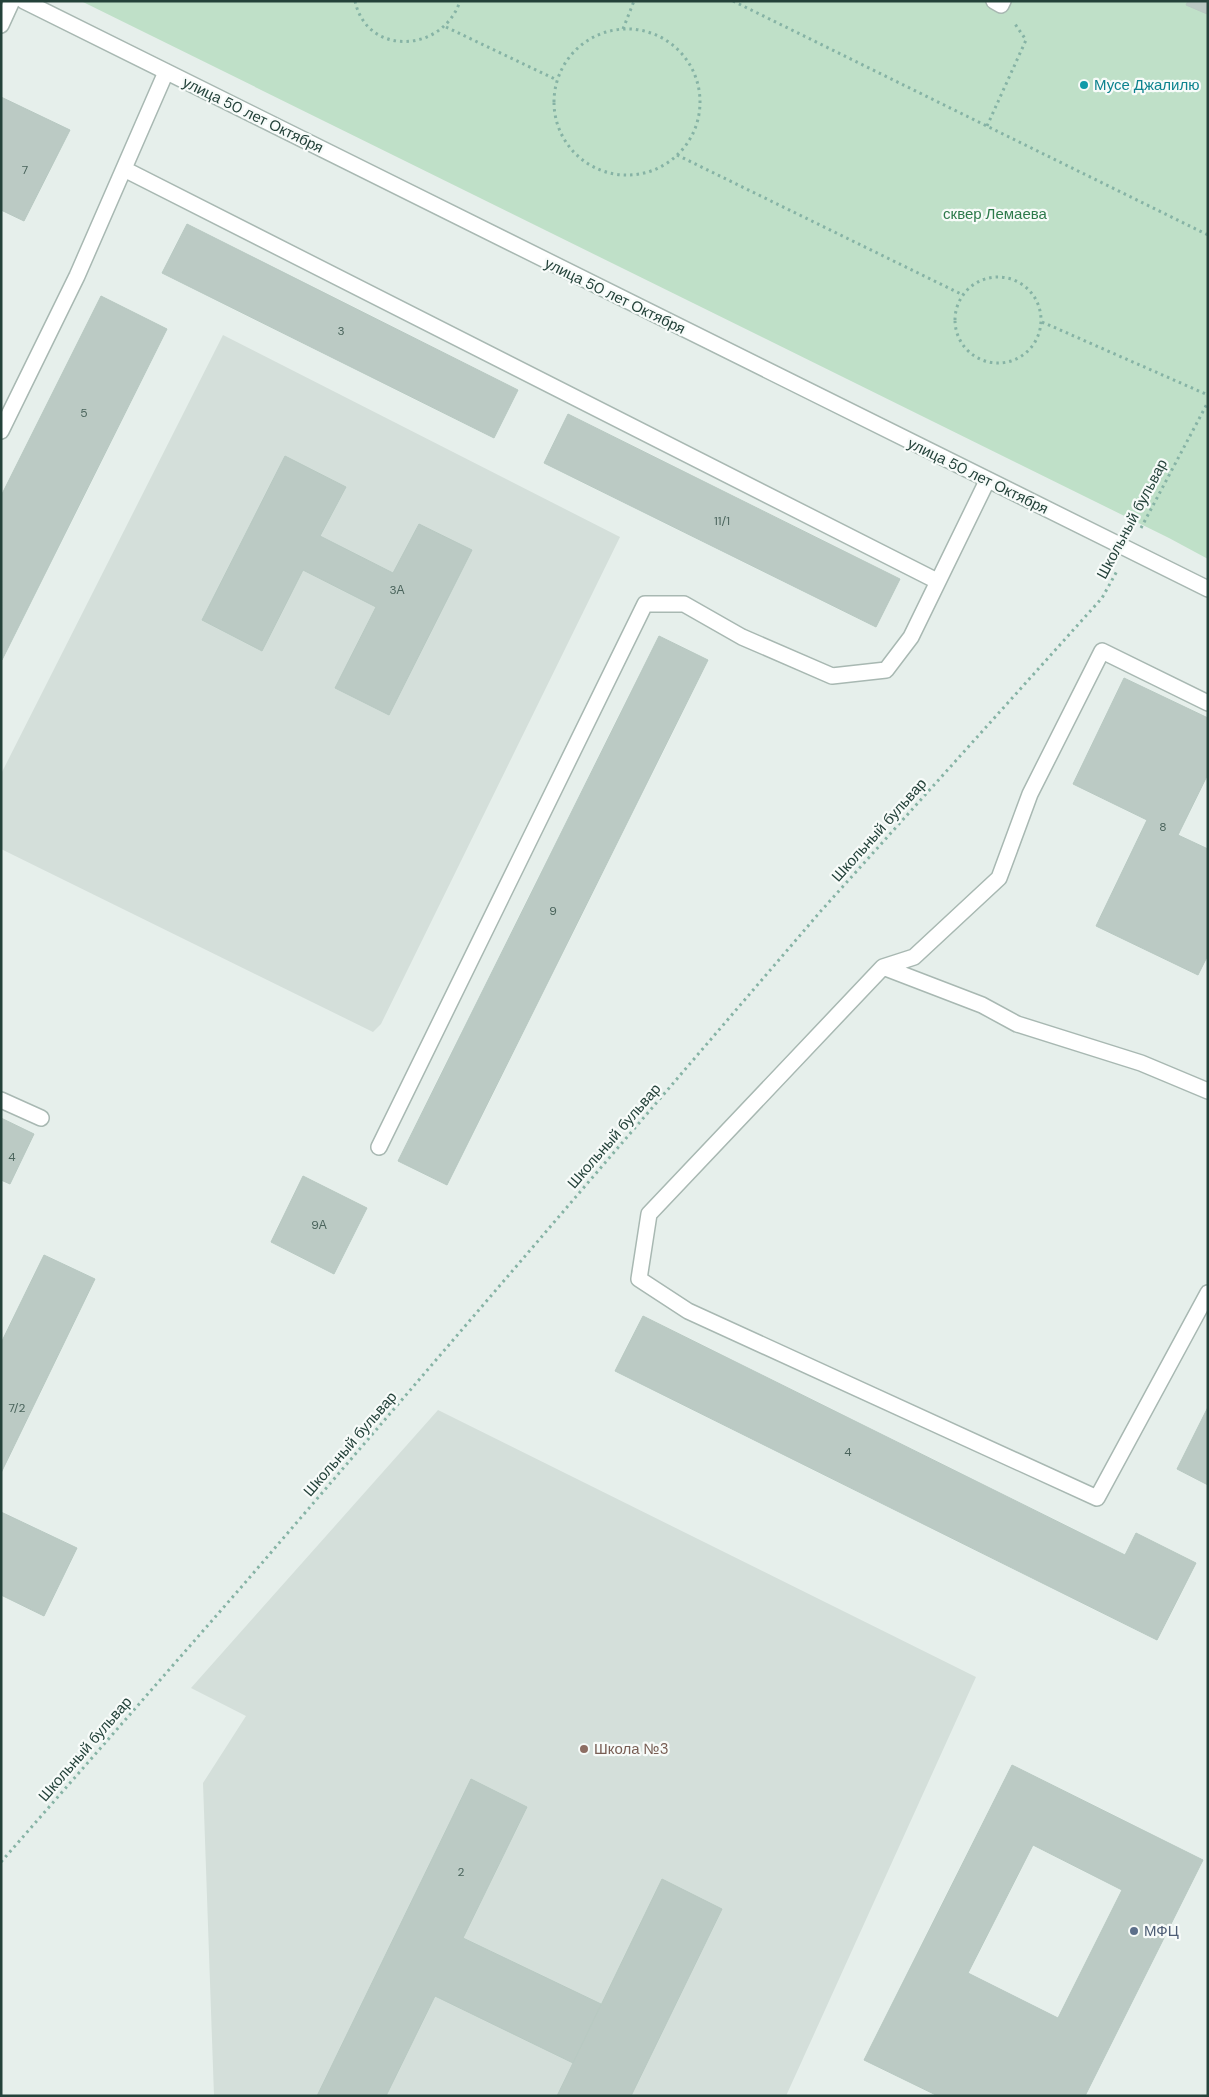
<svg xmlns="http://www.w3.org/2000/svg" width="1209" height="2097" viewBox="0 0 1209 2097" font-family="'DM Sans',sans-serif">
  <rect width="100%" height="100%" fill="#e6efeb"/>
  <path fill="#d4dfda" d="M223 335 620 537 381 1024 373 1032 1 849V774Z
    M438 1410 976 1677 786 2096H214L203 1783 246 1716 191 1688Z"/>
  <path fill="#bfe0c8" d="M81 1H1208V559L1169 538Z"/>
  <path fill="#bbcac4" stroke="#b8c9c2" fill-rule="evenodd" d="M1188 1H1208L1207 14 1186 5Z
    M1 97 70 130 24 221 1 210Z
    M187 224 518 390 494 438 162 273Z
    M101 296 167 329 2 660 1 496Z
    M568 414 900 579 876 627 544 463Z
    M285 456 346 487 320 536 393 573 419 524 472 550 389 715 335 688 376 607 303 570 262 651 202 620Z
    M659 636 708 660 447 1185 398 1161Z
    M1124 678 1208 718V774L1178 835 1208 849V955L1198 975 1096 926 1147 820 1073 784Z
    M1 1118 34 1134 10 1184 1 1180Z
    M303 1176 367 1208 334 1274 271 1242Z
    M44 1255 95 1279 1 1473V1343Z
    M643 1316 1125 1555 1136 1533 1196 1563 1157 1640 615 1371Z
    M1208 1407V1485L1177 1469Z
    M1 1512 77 1548 44 1616 1 1595Z
    M1012 1765 1203 1860 1085 2096H938L864 2060ZM1033 1845 1122 1890 1058 2018 968 1973Z
    M471 1779 527 1807 463 1938 601 2004 573 2063 435 1996 386 2096H317Z
    M662 1879 722 1909 631 2096H557Z"/>
  <g fill="none" stroke-linecap="round" stroke-linejoin="round">
    <defs>
      <path id="service" d="M994 1 1001 5 1003 1
        M1 25 12 1
        M124 169 937 581
        M1 431 77 276 166 72
        M883 967 914 957 999 878 1030 794 1102 651 1208 703
        M1208 1091 1141 1063 1017 1024 982 1005 883 967 649 1214 639 1279 688 1311 1097 1498 1208 1293
        M1 1100 41 1118
        M379 1147 645 604H684L742 637 832 676 886 670 911 637 987 481"/>
      <path id="tertiary" d="M24 1 1208 589"/>
    </defs>
    <use href="#service" stroke="#a8b8b2" stroke-width="18"/>
    <use href="#tertiary" stroke="#a8b8b2" stroke-width="18"/>
    <path stroke="#86b3a5" stroke-width="3" stroke-dasharray="2.5 4" stroke-linecap="butt" d="M355 1C367 57 443 53 460 1
      M733 1 1208 235
      M446 27 557 80
      M623 29 634 1
      M554 102a73 73 0 1 1 146 0a73 73 0 1 1-146 0Z
      M987 126 1026 40 1015 24
      M677 155 963 295
      M955 320a43 43 0 1 1 86 0a43 43 0 1 1-86 0Z
      M1042 322 1208 395
      M1141 528 1208 402
      M1 1862 244 1584 820 912 1102 598 1117 571"/>
    <use href="#service" stroke="#fff" stroke-width="15"/>
    <use href="#tertiary" stroke="#fff" stroke-width="15"/>
  </g>
  <circle fill="#0f9aa8" stroke="#f7fbf9" stroke-width="2" cx="1084" cy="85" r="5"/>
  <circle fill="#8d6e63" stroke="#f7fbf9" stroke-width="2" cx="584" cy="1749" r="5"/>
  <circle fill="#5c6f8a" stroke="#f7fbf9" stroke-width="2" cx="1134" cy="1931" r="5"/>
  <g text-anchor="middle" stroke-width="4.5" stroke-linejoin="round" paint-order="stroke">
    <g font-size="12" fill="#4a645c">
      <text x="25" y="174">7</text>
      <text x="341" y="335">3</text>
      <text x="84" y="417">5</text>
      <text x="722" y="525">11/1</text>
      <text x="397" y="594">3А</text>
      <text x="1163" y="831">8</text>
      <text x="553" y="915">9</text>
      <text x="12" y="1161">4</text>
      <text x="319" y="1229">9А</text>
      <text x="17" y="1412">7/2</text>
      <text x="848" y="1456">4</text>
      <text x="461" y="1876">2</text>
    </g>
    <g font-size="15" fill="#0d838f" stroke="#f7fbf9" text-anchor="start">
      <text x="1094" y="90">Мусе Джалилю</text>
    </g>
    <g font-size="15" fill="#24423a" stroke="#f7fbf9">
      <text transform="translate(253 115) rotate(26)" y="5">улица 50 лет Октября</text>
      <text transform="translate(615 296) rotate(26)" y="5">улица 50 лет Октября</text>
      <text transform="translate(978 476) rotate(26)" y="5">улица 50 лет Октября</text>
      <text transform="translate(1132 519) rotate(-62)" y="5">Школьный бульвар</text>
      <text transform="translate(879 830) rotate(-48)" y="5">Школьный бульвар</text>
      <text transform="translate(614 1136) rotate(-49)" y="5">Школьный бульвар</text>
      <text transform="translate(350 1444) rotate(-49)" y="5">Школьный бульвар</text>
      <text transform="translate(85 1749) rotate(-49)" y="5">Школьный бульвар</text>
    </g>
    <g font-size="15" fill="#2d7a4b" stroke="#f7fbf9">
      <text x="995" y="219">сквер Лемаева</text>
    </g>
    <g font-size="15" fill="#785e54" stroke="#f7fbf9" text-anchor="start">
      <text x="594" y="1754">Школа №3</text>
    </g>
    <g font-size="15" fill="#4e5e75" stroke="#f7fbf9" text-anchor="start">
      <text x="1144" y="1936">МФЦ</text>
    </g>
  </g>
  <rect width="1209" height="2097" fill="none" stroke="#24423a" stroke-width="5"/>
</svg>
